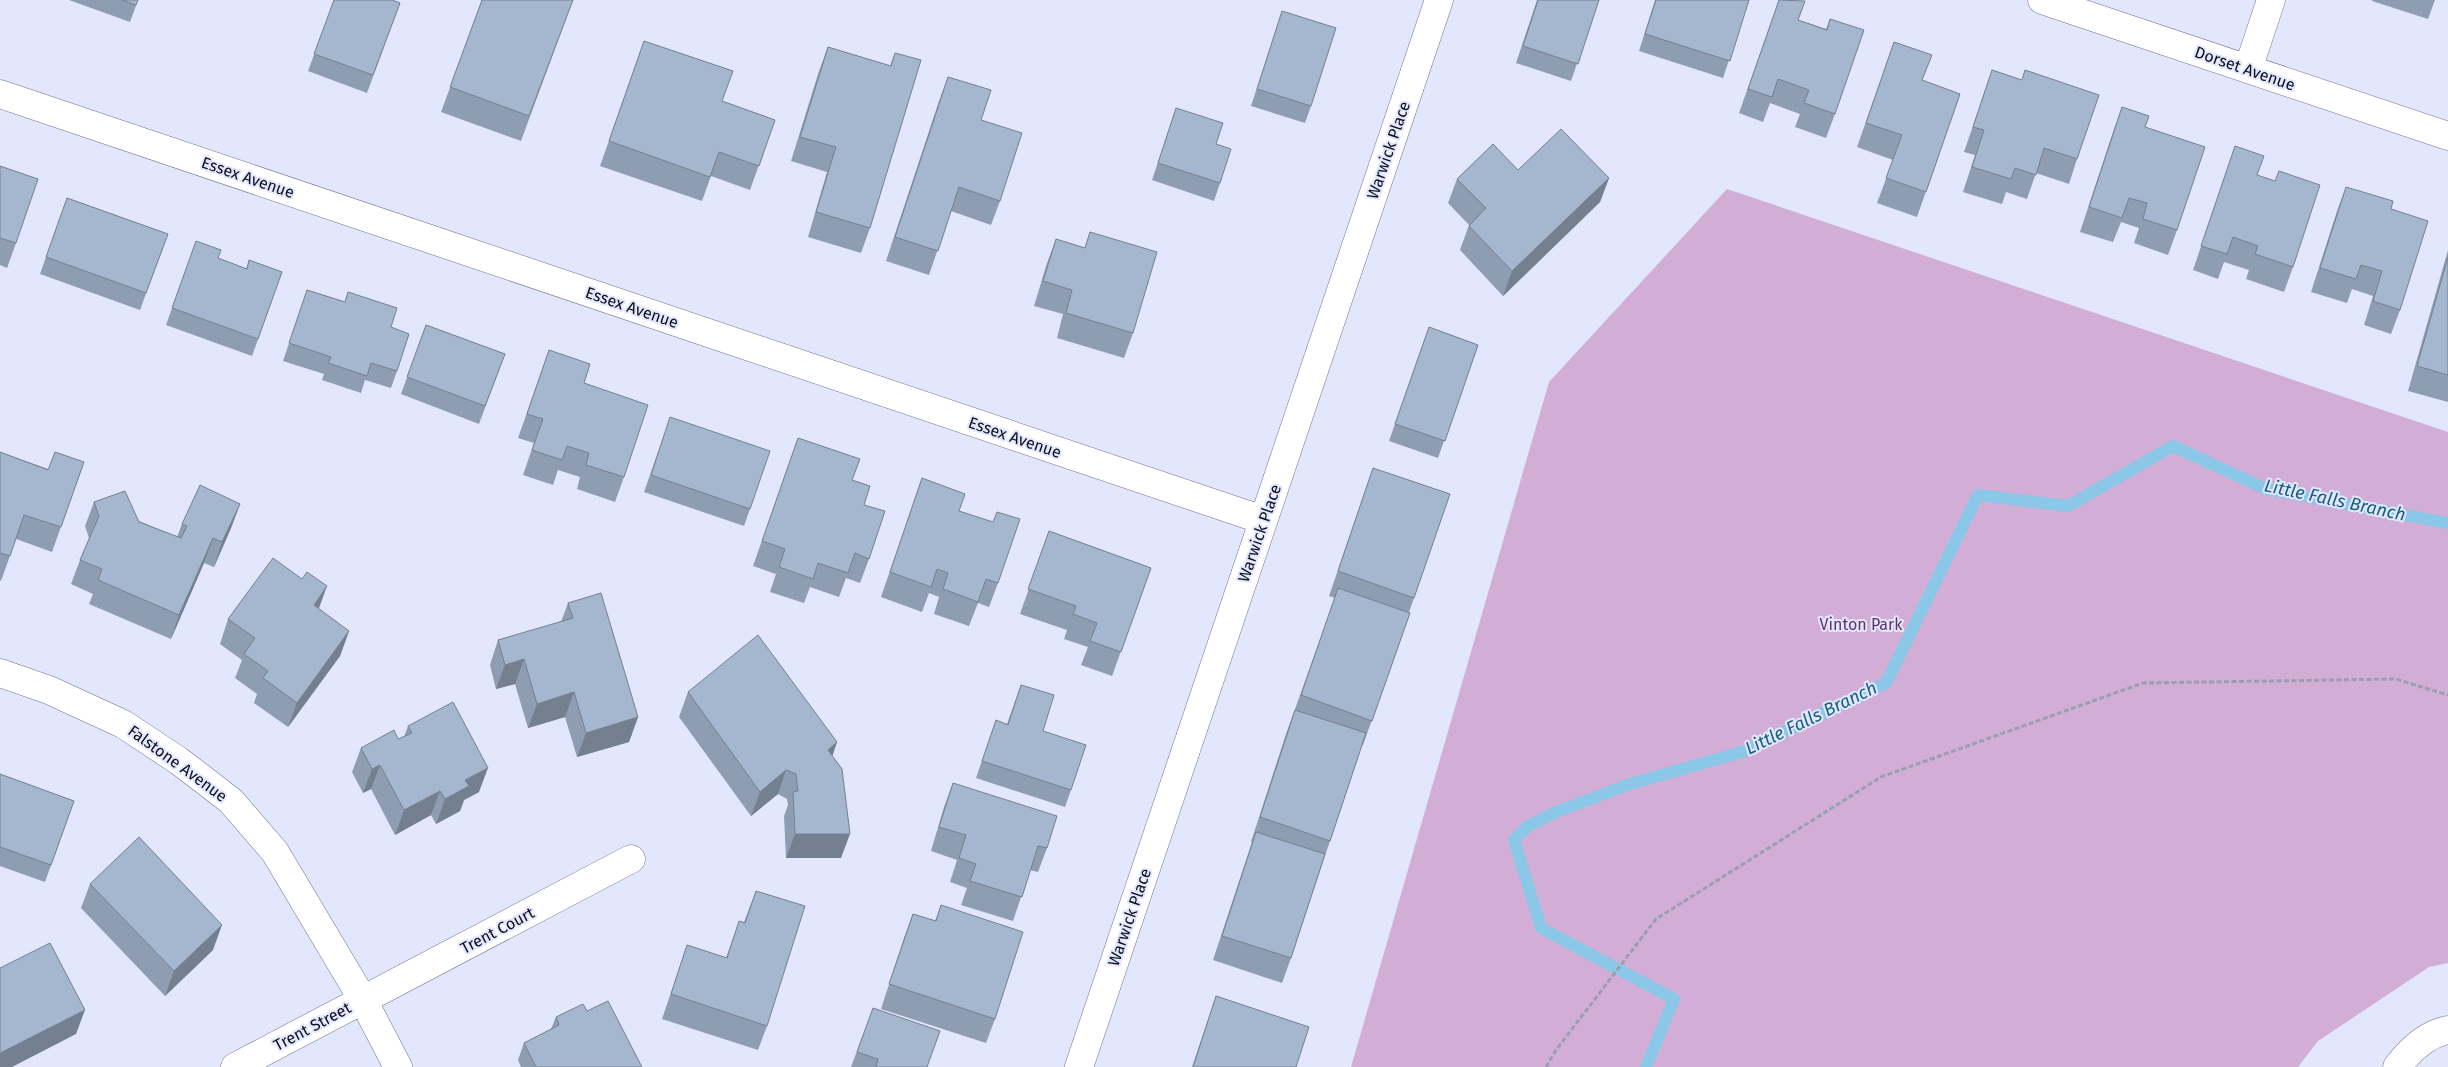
<svg xmlns="http://www.w3.org/2000/svg" width="2448" height="1067" viewBox="0 0 2448 1067" font-family="'Fira Sans',sans-serif">
  <rect width="100%" height="100%" fill="#e2e7fd"/>
  <path fill="#d2aed6" d="M1727 189 2448 432V963L2429 967 2318 1041 2298 1067H1351L1549 382Z"/>
  <g fill="none" stroke-linecap="round" stroke-linejoin="round">
    <path stroke="#8bc7e7" stroke-width="12" d="M1646 1067 1674 999 1541 928 1514 840 1528 826 1556 812 1630 784 1742 752 1886 683 1978 495 2068 506 2173 446 2266 489 2448 523"/>
    <defs>
      <path id="minor" d="M2042 0 2448 136
        M2248 69 2271 0
        M0 94 1263 520
        M0 673 49 690 123 724 179 761 231 801 275 852 363 1000 398 1067
        M235 1067 631 859
        M1079 1067 1439 0
        M2397 1067C2410 1050 2426 1034 2448 1030"/>
    </defs>
    <use href="#minor" stroke="#70748d" stroke-width="29"/>
    <path stroke="#9a9eaf" stroke-width="3" stroke-dasharray="5 2.5" stroke-linecap="butt" d="M1546 1067 1556 1050 1656 919 1881 777 2143 683 2396 679 2448 695"/>
    <use href="#minor" stroke="#fff" stroke-width="28"/>
  </g>
  <path fill="#8e9db1" d="M69 0H138L130 22Z
    M334 0 400 3 367 93 308 71Z
    M482 0H573L521 141 441 112Z
    M1537 0H1599L1571 81 1516 63Z
    M1655 0H1749L1723 78 1639 51Z
    M1779 0 1798 20 1826 29 1830 19 1835 114 1826 138 1795 127 1800 114 1770 103 1763 122 1739 113Z
    M2372 0H2435L2428 19 2372 1Z
    M1282 11 1311 106 1305 123 1251 106Z
    M644 41 722 101 775 120 750 190 711 176 702 201 600 166Z
    M1894 42 1922 80 1960 94 1917 217 1877 203 1893 160 1857 147Z
    M828 47 890 66 895 53 870 228 861 253 808 237 827 172 791 161 819 71Z
    M1992 70 2077 159 2069 184 2036 173 2027 199 2006 192 2002 204 1963 192 1975 155 1964 152Z
    M948 77 981 120 1000 201 991 225 951 211 929 275 886 261 939 101Z
    M2122 107 2145 127 2177 230 2168 255 2134 243 2139 228 2121 222 2113 242 2080 232 2113 132Z
    M1176 108 1216 144 1220 183 1214 201 1152 180Z
    M2235 146 2257 175 2293 267 2284 292 2246 279 2249 270 2224 262 2218 279 2193 270Z
    M0 166 16 243 7 268 0 265Z
    M1518 170 1609 178 1600 202 1503 296 1460 250 1469 225 1448 203 1457 179Z
    M2346 187 2391 209 2400 310 2391 334 2364 325 2373 296 2352 289 2347 303 2311 292 2337 211Z
    M67 198 168 234 140 310 40 274Z
    M1090 232 1133 333 1124 358 1057 338 1063 314 1034 306 1047 263 1056 239 1085 248Z
    M196 241 218 258 246 269 249 260 282 272 252 356 166 325Z
    M2448 250V402L2408 391Z
    M307 290 345 302 348 292 391 327 397 371 391 388 365 380 361 393 322 380 324 374 283 361Z
    M426 325 505 354 479 424 401 394Z
    M1429 327 1478 345 1438 458 1389 441Z
    M549 350 584 383 624 477 615 502 577 489 580 477 558 470 553 485 523 475 534 443 518 438Z
    M664 435 750 509 744 526 644 492Z
    M798 438 852 480 864 505 869 559 860 583 846 578 839 597 810 587 804 603 770 592 776 574 753 566Z
    M0 452 48 469 84 462 52 552 16 539 1 581 0 580Z
    M1373 468 1414 598 1409 612 1410 613 1363 745H1362L1291 958 1282 983 1213 960 1252 842H1251L1286 734 1335 598 1329 596Z
    M922 478 959 511 998 583 989 607 978 603 969 626 934 614 939 597 929 593 922 612 881 597Z
    M94 502 177 537 182 524 240 504 231 528 214 567 204 563 171 639 89 604 93 594 71 584 80 560 89 538 85 526Z
    M1049 531 1151 568 1112 676 1081 665 1088 647 1064 639 1067 630 1020 614Z
    M568 603 638 717 629 742 577 757 565 717 528 728 515 684 496 689 490 665 498 640 561 622Z
    M319 609 349 631 340 656 288 727 254 703 257 694 235 678 242 660 220 644 228 619Z
    M1021 685 1071 790 1065 807 976 778 996 720 1007 724Z
    M688 692 837 742 832 756 841 858H786L784 816 788 805 787 799 778 794 751 816 679 717Z
    M408 726 479 792 464 800 460 811 436 824 431 815 395 835 371 789 363 793 352 772 361 748 398 739 404 737Z
    M0 774 74 801 45 882 0 866Z
    M953 783 1047 848 1038 872 1030 870 1013 921 961 905 967 888 950 882 957 860 931 851 944 807Z
    M90 884 213 950 165 996 81 908Z
    M756 891 767 1026 758 1050 662 1019 687 945 726 958 739 921 744 922Z
    M941 905 995 1019 986 1043 881 1009 904 938 913 914 935 921Z
    M1216 996 1296 1067H1192Z
    M873 1008 927 1067H851Z
    M587 1011 642 1067H521L518 1060 524 1043 551 1029 556 1017Z"/>
  <path fill="#748090" d="M1609 178 1600 202 1503 296 1512 271Z
    M240 504 231 528 214 567 222 542Z
    M213 538 204 563 171 639 179 615Z
    M327 586 318 611 314 605Z
    M349 631 340 656 288 727 297 703Z
    M524 659 515 684 496 689 505 665Z
    M574 692 565 717 528 728 537 704Z
    M638 717 629 742 577 757 586 733Z
    M837 742 829 766 828 750Z
    M380 765 371 789 363 793 372 769Z
    M488 768 479 792 464 800 460 811 436 824 445 799 465 780Z
    M786 770 778 794 751 816 760 792Z
    M440 791 431 815 395 835 404 810Z
    M795 834H850L841 858H786Z
    M222 925 213 950 165 996 174 971Z
    M85 1010 76 1034 12 1067H0V1053Z"/>
  <path fill="#a5b7ce" stroke="#748090" d="M122 0H138L136 5Z
    M334 0H392L400 3 373 75 314 54Z
    M482 0H573L529 116 450 87Z
    M1538 0H1599L1578 64 1523 46Z
    M1656 0H1749L1730 61 1645 34Z
    M1779 0 1805 1 1798 20 1827 30 1830 19 1864 30 1835 114 1804 103 1809 90 1778 79 1772 97 1748 89Z
    M1282 11 1336 28 1311 106 1257 89Z
    M644 41 733 71 722 101 775 120 759 166 719 152 710 177 609 141Z
    M1894 42 1932 55 1922 80 1960 94 1926 192 1886 178 1902 135 1866 123Z
    M828 47 891 66 895 53 921 60 870 228 816 212 836 147 800 137Z
    M1992 70 2022 80 2025 70 2099 95 2077 159 2044 148 2036 175 2015 168 2011 179 1972 167 1984 130 1973 127Z
    M948 77 991 90 981 120 1022 133 1000 201 959 187 938 251 895 237Z
    M2122 107 2149 116 2145 127 2205 147 2177 230 2143 219 2147 203 2129 198 2122 218 2089 207Z
    M1176 108 1223 123 1216 144 1231 149 1220 183 1158 163Z
    M1561 129 1609 178 1512 271 1469 226 1486 208 1457 179 1493 144 1518 170Z
    M2235 146 2264 156 2257 175 2275 181 2279 171 2320 185 2293 267 2255 254 2258 246 2233 237 2227 254 2201 246Z
    M0 166 38 179 16 243 0 238Z
    M2346 187 2393 201 2391 209 2428 221 2400 310 2373 301 2382 271 2361 265 2356 279 2320 268Z
    M67 198 168 234 146 293 46 257Z
    M1090 232 1157 252 1133 333 1066 313 1072 290 1043 281 1056 239 1085 248Z
    M196 241 221 250 218 258 247 269 249 260 282 272 258 339 172 308Z
    M2448 257V375L2417 366Z
    M307 290 345 302 348 292 397 308 391 327 409 334 397 371 371 363 367 376 328 363 331 357 289 343Z
    M426 325 505 354 485 406 407 377Z
    M1429 327 1478 345 1445 441 1395 424Z
    M549 350 590 364 584 383 648 405 624 477 586 465 589 453 567 446 562 460 532 450 543 419 527 414Z
    M670 417 770 451 750 509 651 475Z
    M798 438 860 459 852 480 870 486 864 505 885 511 869 559 855 553 848 573 818 563 813 579 779 567 785 549 762 541Z
    M0 452 48 470 55 452 84 462 61 527 24 515 10 556 0 553Z
    M1373 468 1450 494 1414 598 1338 571Z
    M922 478 965 494 959 511 993 522 997 512 1020 519 998 583 986 579 978 602 943 589 948 573 937 569 931 587 890 572Z
    M200 485 240 504 222 542 213 538 179 615 98 580 102 569 80 560 99 516 94 502 125 491 139 522 181 538 187 526 182 524Z
    M1049 531 1151 568 1121 652 1090 641 1097 623 1073 614 1076 606 1028 589Z
    M273 558 302 579 307 572 327 586 314 605 349 631 297 703 263 678 268 671 244 654 255 638 228 619Z
    M1338 588 1410 613 1372 721 1301 695Z
    M601 593 638 717 586 733 574 692 537 704 524 659 505 665 498 640 573 618 568 603Z
    M758 635 837 742 828 750 842 769 850 834H795L793 792 798 791 796 774 786 770 760 792 688 692Z
    M1021 685 1054 695 1043 731 1086 745 1071 790 982 761 996 720 1008 725Z
    M453 702 488 768 465 780 469 786 445 799 440 791 404 810 380 765 372 769 361 748 394 730 398 739 412 733 408 726Z
    M1295 710 1366 733 1330 841 1260 817Z
    M0 774 74 801 51 865 0 847Z
    M953 783 1057 816 1047 848 1038 846 1022 897 970 881 976 864 959 858 966 835 939 827Z
    M1256 832 1325 854 1291 958 1222 936Z
    M139 837 222 925 174 971 90 884Z
    M756 891 805 906 767 1026 671 994 687 945 727 958 739 921 745 923Z
    M941 905 1023 932 995 1019 889 984 913 914 936 921Z
    M50 943 85 1010 0 1053V968Z
    M1216 996 1309 1027 1296 1067H1193Z
    M608 1001 642 1067H536L524 1043 559 1025 556 1017 583 1004 587 1011Z
    M873 1008 940 1031 927 1067H876L878 1059 857 1052Z"/>
  <g text-anchor="middle" stroke-width="4" stroke-linejoin="round" paint-order="stroke">
    <g font-size="16" fill="#0e1019" stroke="#e2e7fd">
      <text transform="translate(2245 68) rotate(19)" y="6">Dorset Avenue</text>
      <text transform="translate(1388 150) rotate(-71)" y="6">Warwick Place</text>
      <text transform="translate(248 177) rotate(19)" y="6">Essex Avenue</text>
      <text transform="translate(632 307) rotate(19)" y="6">Essex Avenue</text>
      <text transform="translate(1015 437) rotate(19)" y="6">Essex Avenue</text>
      <text transform="translate(1259 533) rotate(-71)" y="6">Warwick Place</text>
      <text transform="translate(178 763) rotate(36)" y="6">Falstone Avenue</text>
      <text transform="translate(1129 917) rotate(-71)" y="6">Warwick Place</text>
      <text transform="translate(497 930) rotate(-28)" y="6">Trent Court</text>
      <text transform="translate(312 1026) rotate(-28)" y="6">Trent Street</text>
    </g>
    <g font-size="16" fill="#623169" stroke="#e2e7fd">
      <text x="1861" y="630">Vinton Park</text>
    </g>
    <g font-size="18" font-style="italic" fill="#145e7d" stroke="#e2e7fd">
      <text transform="translate(2335 500) rotate(12)" y="6">Little Falls Branch</text>
      <text transform="translate(1811 718) rotate(-26)" y="6">Little Falls Branch</text>
    </g>
  </g>
</svg>
